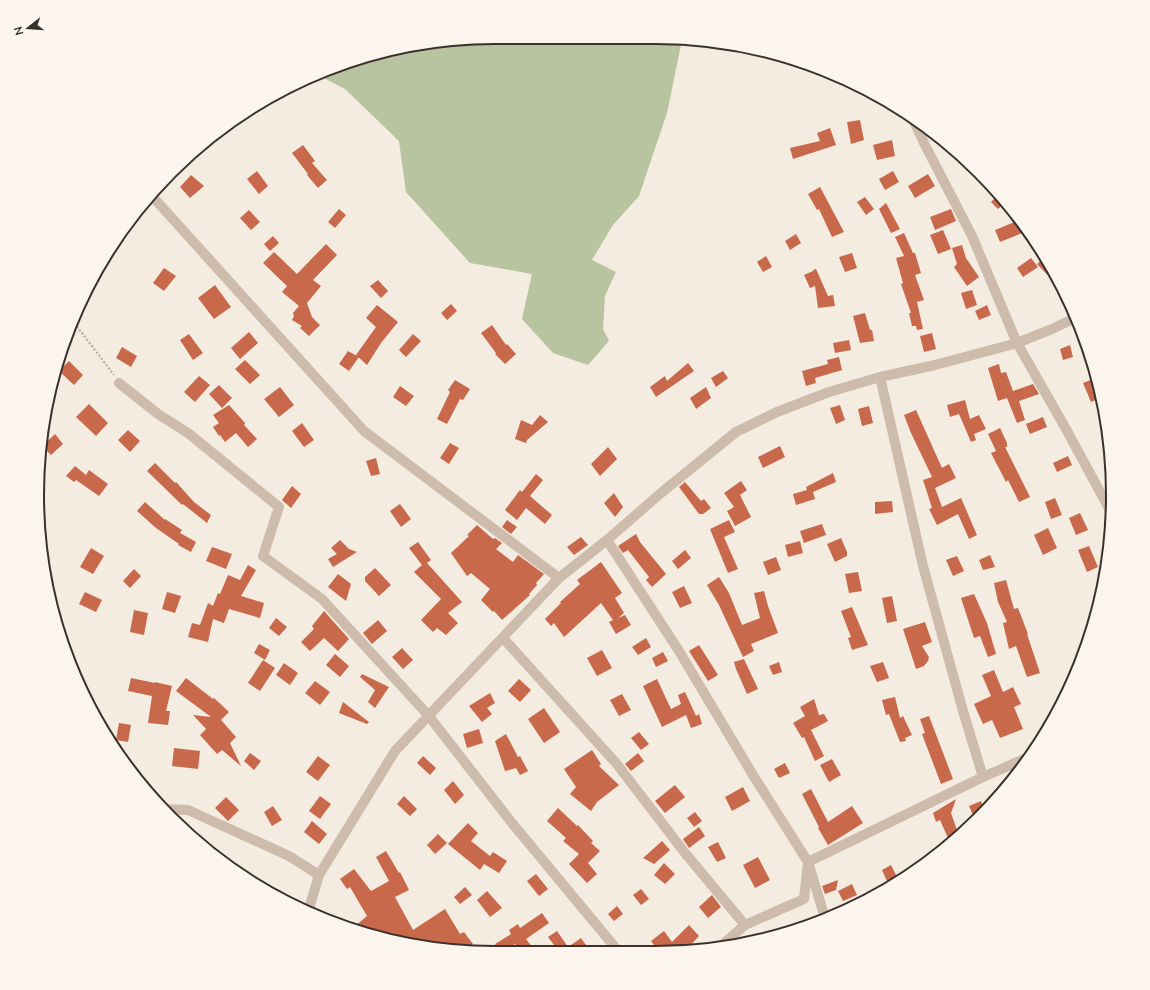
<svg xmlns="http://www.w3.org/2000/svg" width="1150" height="990" viewBox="0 0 1150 990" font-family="Mulish,sans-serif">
  <rect width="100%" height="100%" fill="#f4ebe1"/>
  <path fill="#b8c4a0" d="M495 37 682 40 667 113 639 196 613 225 592 260 616 272 605 296 603 329 609 341 588 365 553 353 522 319 532 274 470 263 406 192 399 141 345 89 318 75 377 53Z"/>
  <path fill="#c8694b" d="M860 120 864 140 851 144 847 122Z
    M830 128 836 145 793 159 790 148 820 141 817 133Z
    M892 140 895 156 877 160 873 145Z
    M303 145 315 161 312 163 327 180 318 188 307 175 308 174 292 153Z
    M257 171 268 186 259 194 247 179Z
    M893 171 899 182 885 190 879 179Z
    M928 174 935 186 915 198 908 186Z
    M191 175 204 186 190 198 180 187Z
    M820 187 844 232 832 237 819 209 817 210 808 194Z
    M999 194 1006 202 998 209 991 202Z
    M865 197 874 209 866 215 857 202Z
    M886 203 900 229 891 233 879 209Z
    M339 209 346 215 335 228 328 222Z
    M951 209 956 221 935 230 930 217Z
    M249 210 260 222 251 230 240 218Z
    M1017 221 1022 233 1000 242 995 230Z
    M943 230 951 249 938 254 930 235Z
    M904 233 913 253H915L921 273 915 275 924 300 917 302 923 329 917 330 916 326H912L909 313H911L901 284 903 283 896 258 904 256 895 237Z
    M796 234 801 243 790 250 785 241Z
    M273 236 279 243 270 251 264 244Z
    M326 244 337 255 313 280 321 286 307 303 312 317 310 315 320 325 309 336 300 328 302 326 292 320 294 316 293 313 299 306 282 292 287 286 263 263 274 252 297 274Z
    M962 245 966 258 979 277 967 286 954 267 957 264 952 248Z
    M852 253 857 268 845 272 839 257Z
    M766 256 772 267 763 272 757 262Z
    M1045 257 1052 266 1061 287 1060 288 1037 264Z
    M1031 258 1038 267 1023 277 1017 268Z
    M164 268 176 276 164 291 153 283Z
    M816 269 828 296 833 295 835 306 818 308 815 286 810 288 804 275 813 271V270Z
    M378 280 388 291 381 298 370 286Z
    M215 285 231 307 214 319 198 298Z
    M972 290 977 305 966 309 961 293Z
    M451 304 457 311 447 320 441 313Z
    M377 305 398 322 381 343 367 365 356 355 376 327 366 318Z
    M987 305 991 315 979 320 975 311Z
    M865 313 870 330H872L874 341 860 343 853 316Z
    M492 325 506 345 507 344 516 354 505 364 495 354 496 353 481 333Z
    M249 332 258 343 240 359 231 348Z
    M932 333 936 349 924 352 920 336Z
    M189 334 203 353 193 360 180 340Z
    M413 334 421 341 406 357 399 350Z
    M849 340 851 350 835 353 833 343Z
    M1070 345 1073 357 1063 360 1060 349Z
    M122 347 137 356 131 367 116 358Z
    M348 351 359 357 349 371 339 364Z
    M839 357 842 370 815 378 816 383 806 386 802 371 828 364 827 360Z
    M245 360 260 375 250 384 235 369Z
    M69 361 83 375 74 385 59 371Z
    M688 363 694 371 656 397 650 387 665 376 667 381Z
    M999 364 1001 373 1006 372 1013 391 1033 384 1039 394 1019 401 1025 420 1017 423 1007 398 998 401 988 368Z
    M723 371 728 378 716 387 711 378Z
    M199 376 210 385 195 402 184 392Z
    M1096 378 1100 398 1091 402 1083 383Z
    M455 380 470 389 463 400 460 399 447 424 437 419 450 392 448 390Z
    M219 385 232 398 222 408 209 394Z
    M400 386 414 396 406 406 393 397Z
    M280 387 294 405 279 417 264 399Z
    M706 387 711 398 696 409 690 398Z
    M965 400 970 419 979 415 986 429 974 434 976 440 971 442 959 414 950 417 947 405Z
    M89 404 108 423 96 436 76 417Z
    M229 405 245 423 244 425 257 439 248 447 236 433 225 442 220 435 219 436 213 427 219 423 213 415Z
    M840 405 845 420 836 424 830 408Z
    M869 406 873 423 862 426 858 409Z
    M916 410 942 468 949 464 956 478 935 488 942 507 961 498 977 535 969 539 958 514 937 525 929 509 932 508 923 480 932 477 911 433 904 415Z
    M540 415 548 422 527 440 526 443 515 439 521 420 532 425Z
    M1043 417 1047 427 1030 434 1026 424Z
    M302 423 314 440 304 447 292 431Z
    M1000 428 1007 443V447H1005L1030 497 1019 502 1008 480 1006 482 991 453 996 451 988 434Z
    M128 430 140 441 130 452 118 440Z
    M55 434 63 444 51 455 42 446Z
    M450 443 459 448 449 464 440 458Z
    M780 446 785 457 763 468 758 457Z
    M608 447 617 459 600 476 591 464Z
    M1068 456 1072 465 1057 472 1053 463Z
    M376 458 380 474 371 476 366 461Z
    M155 463 175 483 176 482 194 502 211 515 207 523 183 504 182 505 147 471Z
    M75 466 86 475 89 470 108 484 99 496 76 480 74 482 66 476Z
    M833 473 836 482 813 492 815 499 796 505 793 494 807 490 806 487Z
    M536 474 543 480 530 496 552 515 545 524 526 508 517 520 505 510 520 490 522 492Z
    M741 481 747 490 740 495 751 517 735 526 727 511 734 507 724 493Z
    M685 482 701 501 704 499 711 508 703 514H699L679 487Z
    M292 486 301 494 291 508 282 500Z
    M614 493 623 507 615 517 604 503Z
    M1055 498 1062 515 1051 519 1045 502Z
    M892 501 893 512 875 514V502Z
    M145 502 165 520V519L182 530 180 533 196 542 191 552 178 545 179 544 156 528 137 511Z
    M400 504 411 519 401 527 390 511Z
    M1080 513 1088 530 1076 535 1069 518Z
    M507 520 517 527 511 534 502 527Z
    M729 520 735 532 724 537 738 569 728 573 710 529Z
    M822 524 826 535 804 543 800 531Z
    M477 525 493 539 495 538 502 543 496 549 513 562 518 555 544 574 536 583 537 585 529 594 530 595 502 620 494 611 493 612 481 600 490 589 471 573 467 576 451 553 469 536 467 535Z
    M1048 528 1057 548 1043 555 1034 535Z
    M636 534 640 542 666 574 652 587 646 580 649 577 628 550 623 553 618 546Z
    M581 537 588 545 574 555 567 547Z
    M841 538 847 552V556L835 562 827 544Z
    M340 540 349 549 357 552 333 567 328 559 337 554 331 548Z
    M800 541 803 553 788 557 785 545Z
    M418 542 431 560 427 563 462 602 448 613 458 623 446 635 437 628 433 632 421 620 441 599 414 572 422 565 409 548Z
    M1089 546 1098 567 1087 572 1078 550Z
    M212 547 232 554 226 569 206 561Z
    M91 548 104 556 93 574 80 567Z
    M685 550 691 558 678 569 672 561Z
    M990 555 995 567 983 570 979 560Z
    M957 556 964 571 953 576 946 560Z
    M776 557 781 570 768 575 763 562Z
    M601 562 622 593 615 598 624 613 618 618 625 615 631 625 616 634 609 622 613 620 601 603 564 637 554 623 551 626 545 619 561 603 560 602 580 584 577 580Z
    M248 565 256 570 241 596 264 603 260 618 229 609 224 623 213 619 208 642 188 637 192 623 200 625 208 603 213 606 218 593 220 594 228 575 240 580Z
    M375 568 391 585 379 596 365 581V577Z
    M134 569 141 576 130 588 123 581Z
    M858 572 862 591 849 593 845 574Z
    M338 574 351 584 346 601 328 587Z
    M719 577 729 593 742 625 760 618 754 593 764 591 768 606 778 633 751 644 754 651 743 657 719 605 707 585Z
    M1006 580 1014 609 1018 608 1028 634H1027L1040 673 1027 677 1016 646 1009 649 1003 623 1007 622 998 602 994 583Z
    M684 586 692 603 680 608 672 592Z
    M85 592 102 600 96 612 79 604Z
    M167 592 181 596 175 613 162 609Z
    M974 594 987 623 996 654 988 657 980 636 974 638 961 598Z
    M892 596 897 621 887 623 882 598Z
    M852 607 868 645 852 650 848 638 851 637 841 611Z
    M134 610 148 613 144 635 130 632Z
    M324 611 349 639 338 651 324 638 310 651 301 642 314 629 312 626Z
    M276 618 287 627 279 636 269 628Z
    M378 620 387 631 372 644 363 633Z
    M925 622 932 642 922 646 929 657 928 661 924 666 916 669 903 629Z
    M646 638 651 647 638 655 632 647Z
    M259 644 270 650 265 660 254 653Z
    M699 645 718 675 708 681 689 651Z
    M402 648 413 660 403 669 392 657Z
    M602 650 612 668 597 676 587 658Z
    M663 652 668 661 656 667 652 658Z
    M335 654 349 666 340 677 326 665Z
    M744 659 758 689 747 694 736 669 734 662Z
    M263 660 275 668 260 691 248 683Z
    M779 662 782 672 773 675 769 666Z
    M883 662 889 678 877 682 870 666Z
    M284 663 298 673 290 685 276 675Z
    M994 670 1003 692 1013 687 1021 704 1014 707 1023 729 1000 738 992 720 983 724 974 704 991 696 982 675Z
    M362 674 389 687 375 708 368 702 375 690 360 677Z
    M131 678 155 683V682L172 686 166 711H170L168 725 148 723 152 696 128 691Z
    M186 678 213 699 214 698 229 712 221 720 236 737 230 743 241 766 222 750 217 754 200 735 206 729 193 715 211 717 176 691Z
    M519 679 531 690 520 702 508 691Z
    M657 679 671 709 681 704 678 695 685 692 696 716 699 714 702 724 691 728 686 715 662 727 643 686Z
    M315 681 330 692 320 705 305 693Z
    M490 693 495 703 487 708 492 714 482 722 469 706Z
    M622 694 631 710 619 716 610 700Z
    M895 697 900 718 903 716 912 735 905 738 906 741 900 742 889 714 886 715 882 700Z
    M814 699 819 715 824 714 828 721 811 730 824 756 815 761 804 737 802 738 793 723 805 716 800 707Z
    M343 702 369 722 367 724 339 713Z
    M544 708 560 732 544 743 528 719Z
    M929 716 953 779 941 784 922 734 925 733 920 719Z
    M119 723 131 725 128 742 116 740Z
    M479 729 483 743 467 748 463 734Z
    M639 732 649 744 641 750 631 738Z
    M506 734 518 757 520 756 528 771 520 775 516 768 505 771 495 741Z
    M174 748 200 751 198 769 172 766Z
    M592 750 601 764 599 766 619 785 597 802 591 811 570 794 576 787 564 769Z
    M250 753 261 761 254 770 244 761Z
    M638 753 644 761 631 771 625 764Z
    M318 756 330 765 318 781 306 772Z
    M423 756 436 768 430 775 417 763Z
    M832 759 841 775 829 782 820 765Z
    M785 763 790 773 779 778 774 769Z
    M453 781 464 795 455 804 444 790Z
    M675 785 685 797 665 813 655 801Z
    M743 787 750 801 732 811 725 797Z
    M811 789 828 822 852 806 863 823 828 845 818 828 819 827 802 794Z
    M320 796 331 804 320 819 309 811Z
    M404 796 417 809 410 816 397 804Z
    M226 797 239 810 228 821 215 808Z
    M956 799 951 813 958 833 948 838 940 820 936 822 933 813Z
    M981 801 984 810 975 820 969 806Z
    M273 806 282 820 272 826 264 812Z
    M558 808 577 826 578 825 593 841 591 843 600 851 588 863 597 874 587 883 569 864 579 854 563 841 566 838 547 821Z
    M695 812 702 821 694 827 687 818Z
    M312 821 327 834 319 844 304 832Z
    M468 823 478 833 471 841 490 856 493 852 507 861 499 873 484 864 480 870 448 844Z
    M699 827 705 836 689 848 683 839Z
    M438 834 447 843 435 854 427 845Z
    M662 841 670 850 654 864 643 858Z
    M718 842 726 858 717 862 708 847Z
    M386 851 399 873 400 872 409 890 395 897 413 930 445 909 460 934 464 932 473 944 465 950 405 944 353 928 367 916 350 887 347 889 340 879 354 869 371 891 389 881 376 857Z
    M758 857 770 880 755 888 743 865Z
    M664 863 675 874 665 884 654 875Z
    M891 865 899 881 890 888 882 870Z
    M536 874 548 889 539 896 527 881Z
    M838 880 836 890 825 894 822 886Z
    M852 884 857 895 843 901 838 891Z
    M465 887 472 895 460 904 454 897Z
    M641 889 649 899 641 905 633 895Z
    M487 891 502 908 490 917 477 900Z
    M712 895 721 907 708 918 699 907Z
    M617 906 623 914 614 921 608 914Z
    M542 913 549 923 526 939 537 953H521L515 944 500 953 495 944 511 934 509 930 518 924 520 928Z
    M689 925 699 936 684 952H659L651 941 664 931 672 942Z
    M557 931 568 947 581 938 591 952 560 953 548 937Z"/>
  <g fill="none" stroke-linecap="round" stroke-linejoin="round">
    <path stroke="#b9a596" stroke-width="2" stroke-dasharray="2 2" stroke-linecap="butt" d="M72 320 114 375"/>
    <path stroke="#cdbbac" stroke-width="10" d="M913 119 924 143 972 236 1017 343 1066 429 1112 514
      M153 197 364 431 559 578
      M880 377 923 566 963 711 983 777
      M119 383 158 414 188 433 279 507 263 556 322 599 428 715 512 823 619 952
      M607 540 679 651 753 775 808 862 825 918
      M503 638 616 763 685 853 745 925
      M163 809 188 810 289 856 319 875
      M308 912 319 875 395 751 559 578 607 540 661 493 736 432 777 412 829 392 880 377 935 365 1017 343 1052 329 1075 318
      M722 945 745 925 804 899 808 862 983 777 1029 757"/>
  </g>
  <path d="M0 0H1150V990H0ZM495 44H655A451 451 0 0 1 1106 495V495A451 451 0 0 1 655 946H495A451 451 0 0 1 44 495V495A451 451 0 0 1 495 44Z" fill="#fbf5ee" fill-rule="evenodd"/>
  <path fill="none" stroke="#3b302b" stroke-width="2" d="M495 44H655A451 451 0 0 1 1106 495V495A451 451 0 0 1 655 946H495A451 451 0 0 1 44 495V495A451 451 0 0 1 495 44Z"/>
  <g transform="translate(28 28) rotate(253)" stroke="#fbf5ee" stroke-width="3" paint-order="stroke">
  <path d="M0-3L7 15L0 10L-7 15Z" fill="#3b302b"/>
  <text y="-6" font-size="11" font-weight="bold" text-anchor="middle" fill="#3b302b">N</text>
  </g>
</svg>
